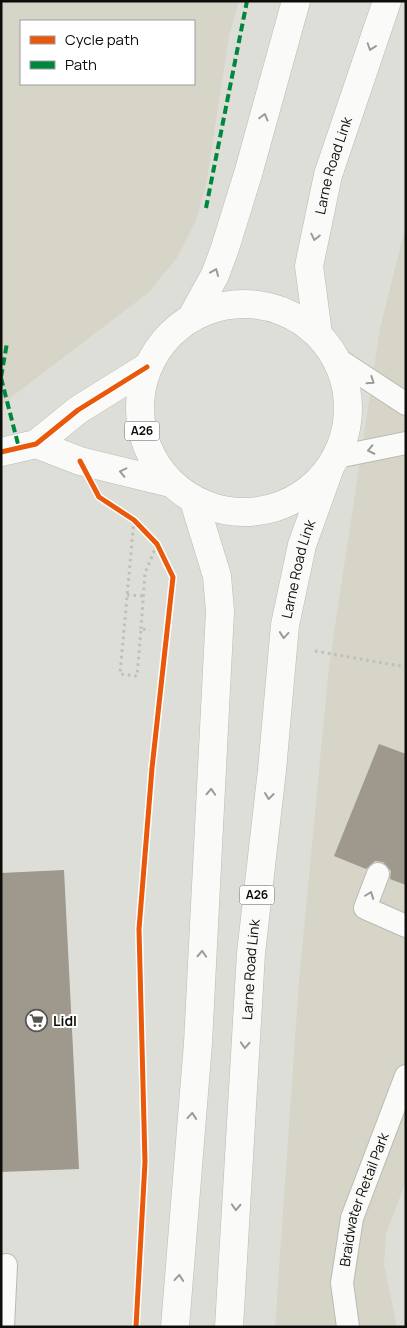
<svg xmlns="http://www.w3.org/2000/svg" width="407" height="1328" viewBox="0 0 407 1328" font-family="Manrope,sans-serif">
  <rect width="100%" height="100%" fill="#deded8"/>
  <path fill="#d6d5c7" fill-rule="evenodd" d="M1 1H239L229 36 206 185 195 223 176 259 148 293 1 405ZM21 21H194V84H21Z
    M406 225V1181L386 1234 384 1264 397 1327H275L299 981 329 666 380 328Z"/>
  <path fill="#9e988d" d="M379 744 406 754V885L390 879 391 871 383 862 375 861 366 869 334 856Z
    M64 870 79 1169 1 1172V873Z"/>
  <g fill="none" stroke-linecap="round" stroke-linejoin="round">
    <defs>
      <g id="lane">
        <path d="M336 358 406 404"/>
        <path d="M337 457 406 443"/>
        <path d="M378 874 365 908 406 926"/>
        <path d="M3 1327 6 1265"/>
        <path id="s1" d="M348 1327 342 1283 352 1218 406 1076"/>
      </g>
      <path id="secondary" d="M36 444 80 461 170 483
        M1 452 36 444 78 410 147 367"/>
      <g id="primary">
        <circle cx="244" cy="408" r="104"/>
        <path d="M193 315 215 275 225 248 248 174 296 1"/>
        <path id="s2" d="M318 334 309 266 328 175 387 1"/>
        <path d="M175 1327 198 1043 220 611 217 576 194 501"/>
        <path id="s3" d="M229 1327 251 953 272 770 285 625 302 545 329 470"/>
      </g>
    </defs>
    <use href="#lane" stroke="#babab5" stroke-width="24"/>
    <use href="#secondary" stroke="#babab5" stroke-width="29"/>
    <use href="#primary" stroke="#babab5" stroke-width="29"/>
    <path stroke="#bebebc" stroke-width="3" stroke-dasharray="2.5 4" stroke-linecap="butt" d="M134 520 120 674 137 676 141 629 150 630
      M127 595 144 596
      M141 629 145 573 157 544
      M315 651 406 667"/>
    <use href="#lane" stroke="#fafaf9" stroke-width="22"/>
    <use href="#secondary" stroke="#fafaf9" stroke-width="28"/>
    <use href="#primary" stroke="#fafaf9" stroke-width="28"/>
    <path stroke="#00873e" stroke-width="4" stroke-dasharray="8 4" stroke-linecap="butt" d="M206 208 247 1
      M1 377 7 343
      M1 378 19 448"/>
    <defs>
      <path id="cycleway" d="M1 452 36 444 78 410 147 367
        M80 461 99 497 134 520 157 544 173 577 152 768 139 929 145 1162 136 1327"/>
    </defs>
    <use href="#cycleway" stroke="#fff" stroke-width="8"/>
    <use href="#cycleway" stroke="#e8590c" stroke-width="5"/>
  </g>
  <defs><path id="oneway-chevron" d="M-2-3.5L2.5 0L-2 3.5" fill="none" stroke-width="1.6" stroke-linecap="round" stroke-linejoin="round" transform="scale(1.25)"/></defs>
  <g stroke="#9b9b99">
    <use href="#oneway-chevron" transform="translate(371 47) rotate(109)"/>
    <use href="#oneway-chevron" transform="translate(264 117) rotate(-75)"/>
    <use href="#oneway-chevron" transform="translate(315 237) rotate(102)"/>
    <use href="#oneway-chevron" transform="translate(215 272) rotate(-67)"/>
    <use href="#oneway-chevron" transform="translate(371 381) rotate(34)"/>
    <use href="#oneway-chevron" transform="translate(371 450) rotate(168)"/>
    <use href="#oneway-chevron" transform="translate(123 472) rotate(-167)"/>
    <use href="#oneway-chevron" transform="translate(284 635) rotate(95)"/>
    <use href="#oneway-chevron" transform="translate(211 792) rotate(-87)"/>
    <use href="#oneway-chevron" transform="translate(269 796) rotate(97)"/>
    <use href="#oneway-chevron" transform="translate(370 895) rotate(-69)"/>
    <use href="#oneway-chevron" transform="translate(202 954) rotate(-87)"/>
    <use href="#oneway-chevron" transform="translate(245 1045) rotate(93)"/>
    <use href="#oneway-chevron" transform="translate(192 1116) rotate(-85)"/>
    <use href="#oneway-chevron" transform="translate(236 1207) rotate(93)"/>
    <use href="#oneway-chevron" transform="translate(179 1278) rotate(-85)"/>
  </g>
  <defs>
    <symbol id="supermarket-ring" viewBox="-11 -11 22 22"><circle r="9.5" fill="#fff" stroke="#565651" stroke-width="1.5"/><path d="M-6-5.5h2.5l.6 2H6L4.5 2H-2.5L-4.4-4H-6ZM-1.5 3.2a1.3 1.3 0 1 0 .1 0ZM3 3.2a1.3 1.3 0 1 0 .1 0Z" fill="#565651"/></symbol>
  </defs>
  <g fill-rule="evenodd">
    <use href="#supermarket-ring" x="24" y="1008" width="25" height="25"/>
  </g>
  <g text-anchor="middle" stroke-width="4" stroke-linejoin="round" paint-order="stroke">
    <g fill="#fff" stroke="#565653" stroke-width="1">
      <rect x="124.5" y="421.5" width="35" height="19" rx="4"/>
      <rect x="239.5" y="885.5" width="35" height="19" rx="4"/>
    </g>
    <g font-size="12" font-weight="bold" fill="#0d0d09">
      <text x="142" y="435">A26</text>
      <text x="257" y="899">A26</text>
    </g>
    <g font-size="14" fill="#0d0d09" stroke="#fff">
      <text dy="5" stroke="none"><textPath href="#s2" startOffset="172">Larne Road Link</textPath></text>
      <text dy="5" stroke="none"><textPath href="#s3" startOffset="762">Larne Road Link</textPath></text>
      <text dy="5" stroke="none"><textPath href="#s3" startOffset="358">Larne Road Link</textPath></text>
      <text dy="5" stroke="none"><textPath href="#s1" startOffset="131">Braidwater Retail Park</textPath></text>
    </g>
    <g font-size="14" font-weight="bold" fill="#0d0d09" stroke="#fff" text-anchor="start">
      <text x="53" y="1026">Lidl</text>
    </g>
  </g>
  <rect width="407" height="1328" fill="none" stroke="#0d0d09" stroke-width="5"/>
  <rect x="20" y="20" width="175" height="65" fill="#ffffff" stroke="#9e9e9d"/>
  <rect x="30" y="36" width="25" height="8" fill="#e8590c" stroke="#9e9e9d"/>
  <text x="65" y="45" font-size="15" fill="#0d0d09">Cycle path</text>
  <rect x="30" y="61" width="25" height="8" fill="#00873e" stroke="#9e9e9d"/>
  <text x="65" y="70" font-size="15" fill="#0d0d09">Path</text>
</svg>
